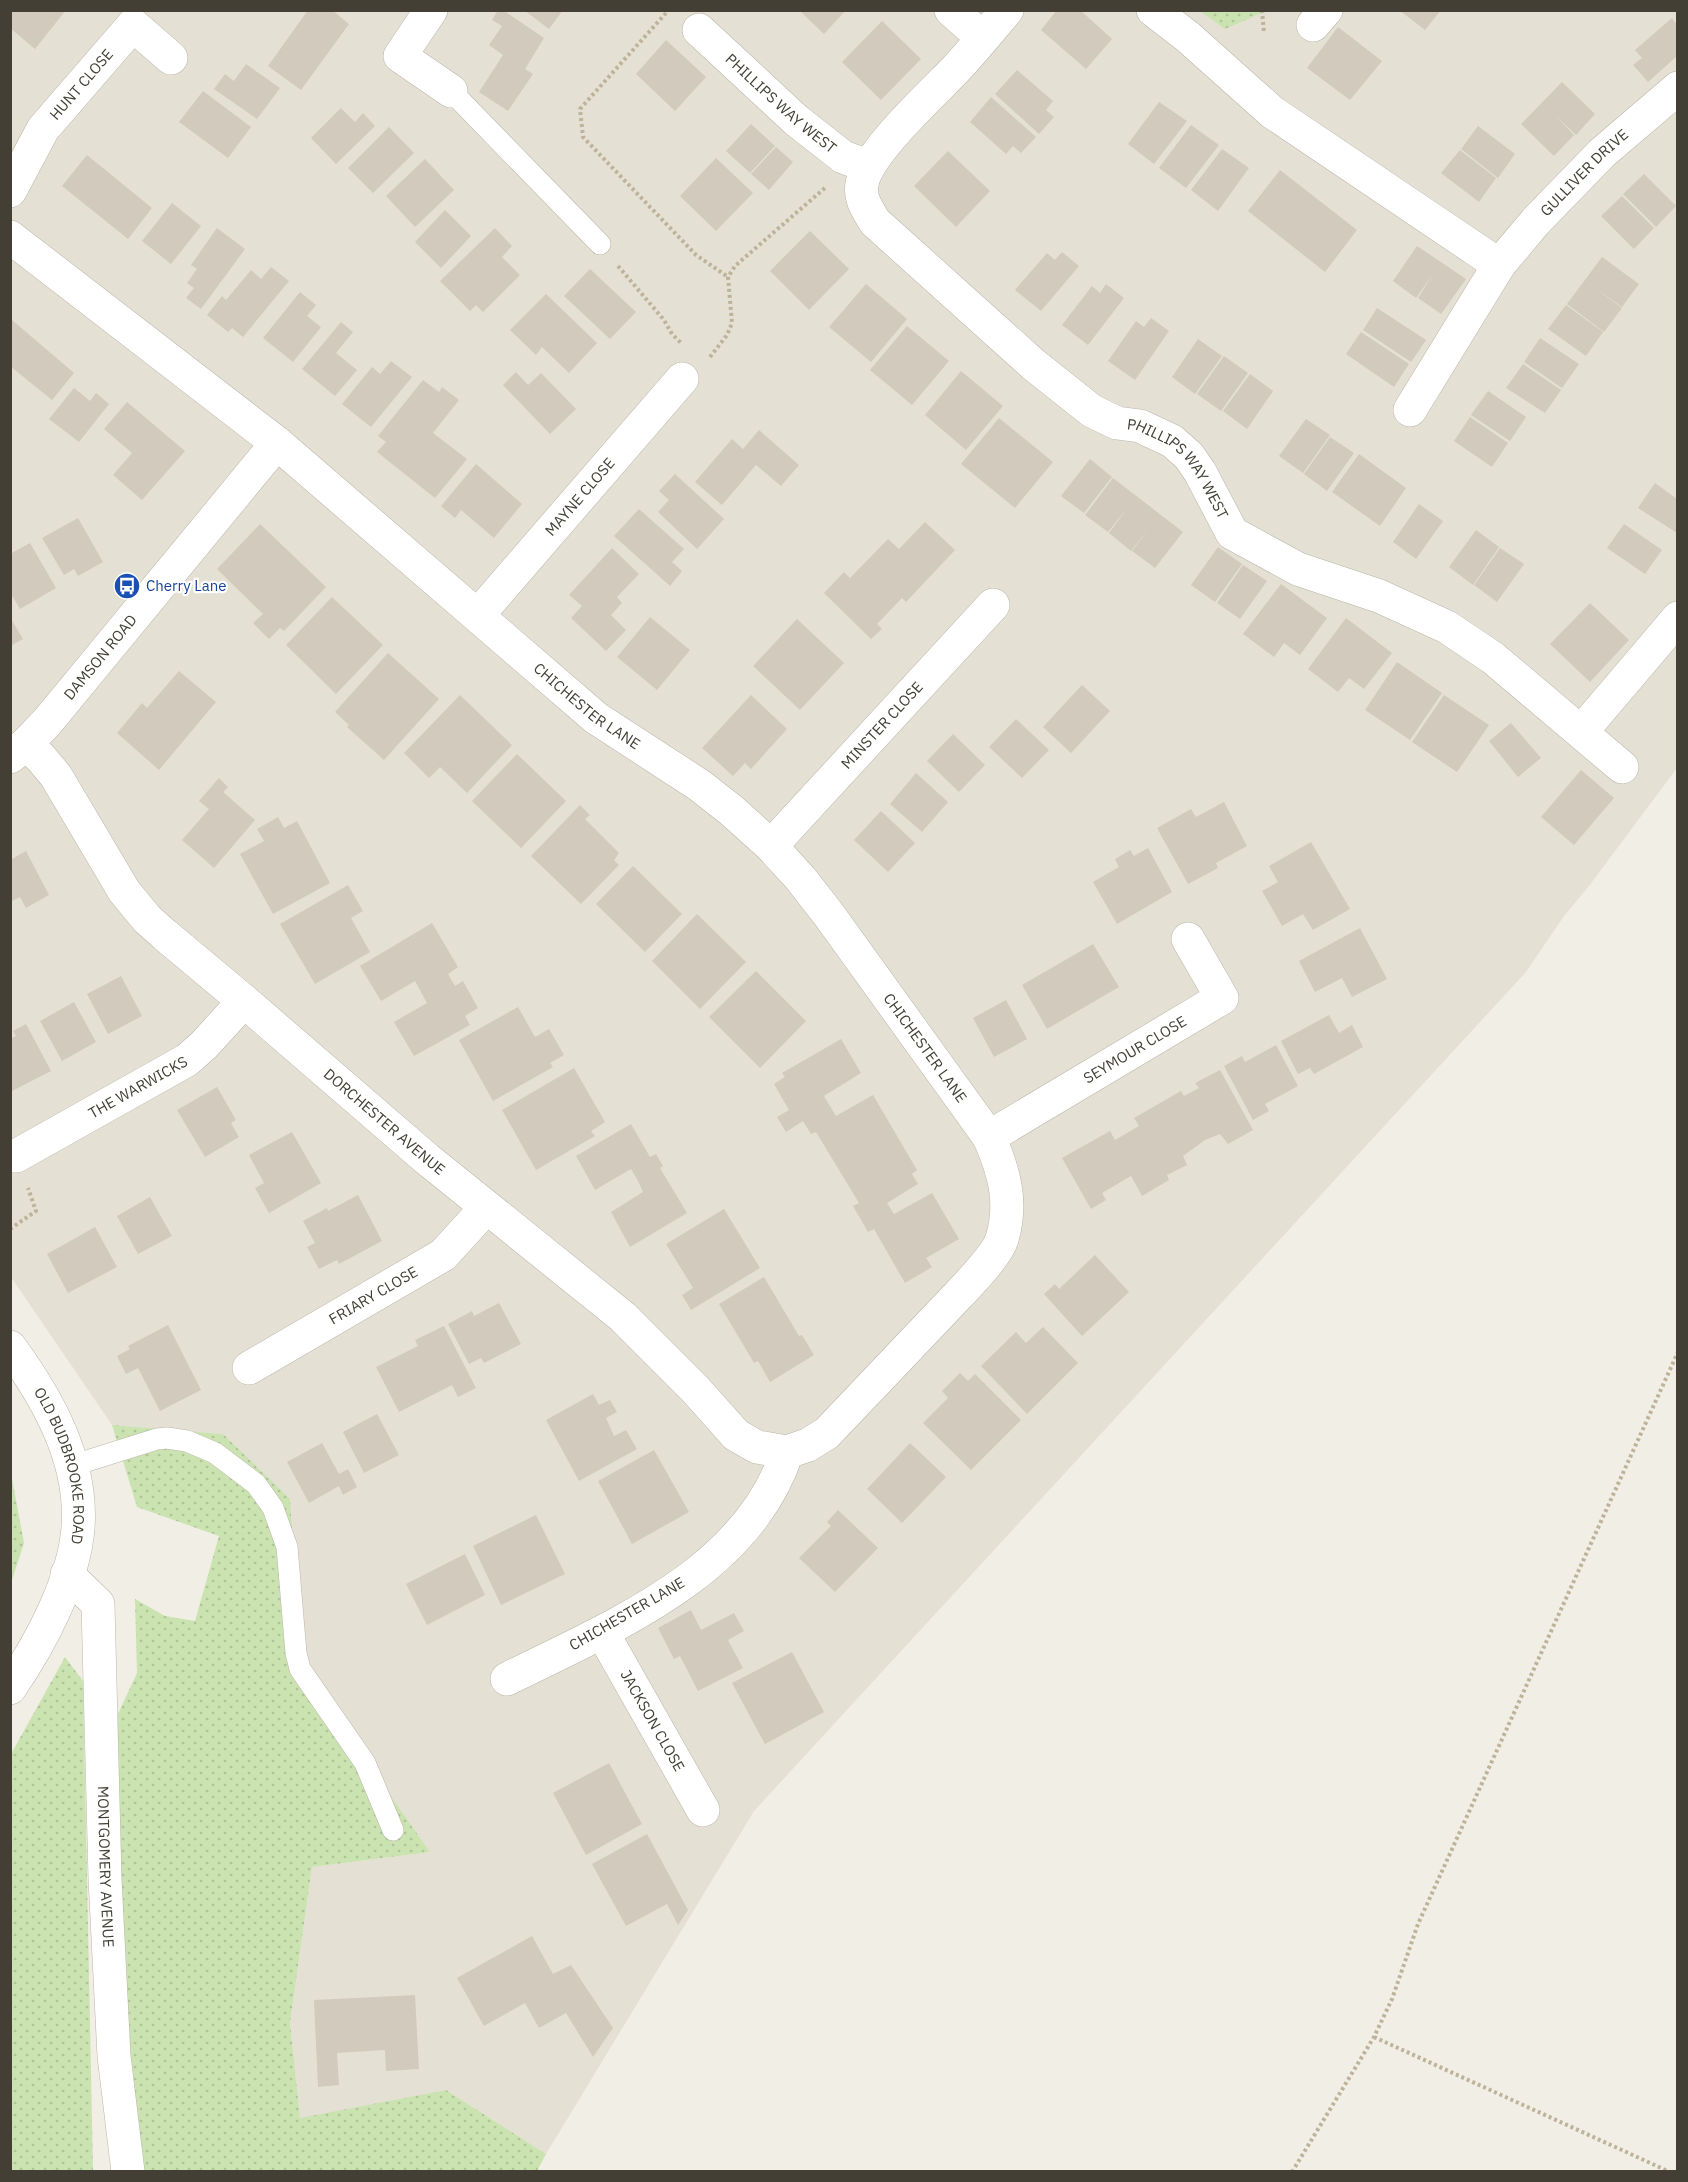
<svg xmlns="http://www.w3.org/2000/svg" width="1688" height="2182" viewBox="0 0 1688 2182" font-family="'IBM Plex Sans',sans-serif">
  <defs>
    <pattern id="grass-dots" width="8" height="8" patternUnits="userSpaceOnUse" patternTransform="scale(1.5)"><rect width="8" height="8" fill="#cae3b0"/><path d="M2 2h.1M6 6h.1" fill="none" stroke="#afc498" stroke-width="1.8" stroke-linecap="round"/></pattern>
  </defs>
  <rect width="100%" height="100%" fill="#f1eee5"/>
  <path fill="#e5e0d4" d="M10 11H1677V768L1589 886 1564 916 1526 972 754 1811 546 2154 446 2090 300 2119 290 2023 312 1867 430 1852 301 1668 223 1434 112 1425 11 1277Z"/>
  <path fill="url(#grass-dots)" d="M1200 11H1266L1225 29Z
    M112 1425 223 1434 290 1499 301 1668 430 1852 312 1867 290 2023 300 2118 446 2090 546 2154 537 2171H137L127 2085 117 1825 118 1714 137 1673 135 1599 165 1616 195 1621 219 1536 137 1507Z
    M11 1473 24 1543 11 1583H10Z
    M65 1657 83 1681 93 2171H11V1754Z"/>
  <path fill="#d2cabc" d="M10 10H66L35 49 10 28Z
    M308 10H332L349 24 301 90 268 66Z
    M498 10H503L544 38 525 69 533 74 508 111 479 92 503 55 489 45 502 26 492 20Z
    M524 10H563L549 29Z
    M799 10H846L824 34Z
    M1057 10H1080L1112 39 1086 69 1041 30Z
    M1399 10H1441L1425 30Z
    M1672 18 1677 25V56L1648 82 1633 65 1642 58 1635 50Z
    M882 21 921 59 881 100 842 62Z
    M1338 27 1382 61 1350 100 1307 68Z
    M666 40 706 77 675 111 636 74Z
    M246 64 280 88 257 119 214 89 225 74 234 81Z
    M1017 70 1053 101 1046 110 1054 117 1039 134 995 94Z
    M1562 82 1595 114 1576 135 1556 116 1574 135 1554 156 1521 124Z
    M203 91 251 127 228 158 179 122Z
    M991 97 1036 137 1021 153 1013 146 1006 154 970 122Z
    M1159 102 1187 121 1154 164 1128 144Z
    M341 108 355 122 363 113 375 126 336 164 311 138Z
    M751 124 775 146 750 173 726 151Z
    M1191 125 1219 145 1186 188 1159 168Z
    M1478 126 1515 154 1498 178 1461 149Z
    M389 127 414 153 373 193 348 168Z
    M776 147 793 162 769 190 751 174Z
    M1222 149 1249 168 1218 211 1191 190Z
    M1460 150 1496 178 1479 202 1441 173Z
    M948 151 990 191 956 227 914 186Z
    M87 155 152 208 128 239 62 186Z
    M716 158 753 193 716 231 680 196Z
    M425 159 454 190 415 227 386 196Z
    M1280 170 1357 230 1325 272 1248 211Z
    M1644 174 1676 206 1656 227 1623 194Z
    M1622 196 1654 228 1634 249 1601 216Z
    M172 203 201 226 171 264 142 241Z
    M445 210 471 236 441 268 415 242Z
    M217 228 245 249 201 309 186 298 194 288 187 283 197 269 191 265Z
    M495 228 512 246 502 257 520 275 483 312 476 305 470 311 440 281Z
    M810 231 849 269 809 310 770 271Z
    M1417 246 1466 279 1441 314 1418 298 1433 274 1416 298 1393 281Z
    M1062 252 1079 266 1041 311 1015 290 1047 253 1055 260Z
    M1602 257 1639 284 1622 307 1592 286 1622 308 1604 332 1567 304Z
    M271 267 289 281 243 337 232 328 228 332 207 315 222 296 226 300 251 270 261 279Z
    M590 269 636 312 610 339 564 296Z
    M866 284 907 319 871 362 829 327Z
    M1106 284 1124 298 1088 345 1062 325 1092 286 1100 293Z
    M300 292 316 305 307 316 321 327 293 362 263 338Z
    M546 294 597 343 569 373 542 347 536 355 510 330Z
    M1566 305 1603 332 1586 356 1548 329Z
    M1377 308 1426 340 1411 362 1363 330Z
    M1151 318 1169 331 1135 380 1108 361 1136 321 1144 327Z
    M12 320 74 373 52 400 10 366Z
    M341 322 353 332 336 353 357 370 335 396 302 369Z
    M907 326 949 361 912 405 870 370Z
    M1361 332 1409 364 1394 387 1346 354Z
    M1540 338 1579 364 1562 388 1524 362Z
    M1198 339 1222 356 1195 394 1172 377Z
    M1224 356 1248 373 1221 411 1197 394Z
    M391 361 412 377 371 427 342 404 372 367 380 374Z
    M1523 364 1561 390 1545 413 1506 388Z
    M961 371 1003 406 966 450 925 415Z
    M516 372 528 385 541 373 576 409 550 434 503 385Z
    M1250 374 1273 391 1247 429 1223 411Z
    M423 380 439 392 442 387 459 400 433 433 467 459 435 498 377 452 386 442 378 436Z
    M74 388 90 401 96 393 109 404 79 442 49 419Z
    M1488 391 1526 417 1510 441 1471 415Z
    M127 402 185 451 142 500 113 475 132 453 104 429Z
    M1470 417 1508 443 1492 467 1454 441Z
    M999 418 1053 462 1015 508 961 464Z
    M1306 419 1330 435 1303 473 1279 456Z
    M759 430 799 465 781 486 756 465 722 505 695 482 732 439 743 449Z
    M1330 437 1354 453 1327 491 1304 474Z
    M1359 454 1406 488 1380 526 1332 492Z
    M1090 459 1112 477 1084 513 1061 496Z
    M476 464 522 504 494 538 461 510 455 518 441 506Z
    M675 474 724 519 697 549 658 512 669 500 659 491Z
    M1113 478 1183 532 1155 568 1132 551 1149 528 1131 551 1109 533 1128 507 1108 532 1085 515Z
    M1655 483 1677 499V533L1638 508Z
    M1419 504 1443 521 1416 559 1393 542Z
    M639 509 684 549 672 562 682 571 670 586 614 536Z
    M78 518 103 562 78 576 74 569 64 575 42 538Z
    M925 522 955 550 906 602 902 598 877 624 882 629 871 639 824 593 844 572 850 578 888 539 899 549Z
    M260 524 326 587 284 631 280 628 269 639 253 623 263 614 217 569Z
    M1624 524 1662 550 1645 574 1607 548Z
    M1476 530 1499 547 1473 585 1449 567Z
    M30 543 56 588 20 609 10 592V554Z
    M1218 547 1242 564 1215 602 1191 585Z
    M612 548 639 574 617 597 622 603 611 615 626 630 606 651 571 618 582 606 569 595Z
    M1500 548 1524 564 1497 602 1474 585Z
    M1243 565 1267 581 1240 619 1217 603Z
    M1281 584 1327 618 1300 655 1284 643 1274 657 1243 634Z
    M332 597 383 645 336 694 286 645Z
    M1590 603 1629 640 1590 682 1550 644Z
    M10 617 23 639 10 646Z
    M650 617 690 650 657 690 617 657Z
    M1346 618 1392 653 1364 689 1349 678 1338 692 1308 669Z
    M797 619 844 663 800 710 753 666Z
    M388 653 439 699 384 760 347 727 349 725 335 712Z
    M1397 662 1442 693 1410 740 1365 710Z
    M179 671 216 702 159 770 117 733 142 703 147 708Z
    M1082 685 1110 711 1071 753 1043 727Z
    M460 695 512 745 467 793 440 767 429 778 404 753Z
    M751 695 787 729 751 769 745 763 733 776 702 748Z
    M1444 695 1489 725 1457 772 1412 742Z
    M1016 719 1049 750 1022 778 989 747Z
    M1511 723 1541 758 1518 777 1489 741Z
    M953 734 985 765 959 792 927 761Z
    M517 754 566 801 521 848 472 801Z
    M1581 770 1614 798 1574 845 1541 817Z
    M916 773 948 802 922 832 890 804Z
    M219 778 228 787 223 792 255 820 214 868 182 840 209 809 199 801Z
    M1224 802 1247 846 1216 863 1218 868 1188 884 1157 828 1191 809 1196 817Z
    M580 805 590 815 585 819 619 853 614 860 619 865 581 904 531 856Z
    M881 811 915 843 888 872 854 840Z
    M278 817 284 828 297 821 330 883 273 914 240 854 264 841 257 829Z
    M1311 842 1350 909 1313 930 1303 914 1282 926 1262 891 1278 882 1269 866Z
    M1148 848 1172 892 1117 924 1093 882 1119 867 1115 859 1130 850 1134 856Z
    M26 851 49 895 26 908 20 897 10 902V860Z
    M633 866 682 914 645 952 596 904Z
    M348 885 363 911 351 918 370 952 315 984 280 924Z
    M697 914 746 962 700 1009 652 961Z
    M432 923 458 967 448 974 455 986 463 981 478 1008 465 1016 470 1025 414 1056 394 1022 427 1003 415 981 381 1001 360 966Z
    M1360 928 1387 979 1352 997 1342 978 1315 992 1299 961Z
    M1093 944 1119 987 1047 1029 1022 985Z
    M756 971 806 1021 760 1068 709 1017Z
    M121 976 142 1016 108 1034 87 994Z
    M1006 1000 1027 1039 994 1057 973 1018Z
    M74 1002 96 1042 62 1061 40 1021Z
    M518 1007 535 1037 549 1029 564 1055 550 1063 553 1067 493 1101 459 1040Z
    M1329 1015 1339 1033 1352 1025 1363 1047 1314 1074 1310 1068 1298 1074 1281 1041Z
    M26 1024 51 1071 10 1092V1039L16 1036 13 1031Z
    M841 1039 861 1073 824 1096 836 1116 873 1095 917 1170 912 1174 918 1184 887 1203 894 1214 932 1193 959 1239 926 1258 932 1267 905 1283 874 1229 868 1232 853 1206 859 1203 816 1132 811 1134 803 1121 786 1132 777 1117 789 1110 774 1084 785 1077 782 1073Z
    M1276 1045 1298 1086 1265 1104 1269 1111 1253 1120 1224 1066 1242 1056 1245 1062Z
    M574 1068 605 1122 591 1131 595 1136 536 1170 502 1110Z
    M1220 1070 1253 1130 1228 1144 1220 1134 1205 1140 1183 1156 1187 1165 1167 1175 1169 1180 1142 1196 1131 1176 1102 1193 1106 1200 1091 1209 1062 1158 1110 1131 1115 1140 1139 1126 1134 1118 1181 1091 1184 1096 1199 1088 1195 1083Z
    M217 1087 236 1120 231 1123 239 1137 205 1157 177 1110Z
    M631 1124 650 1157 656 1154 663 1166 660 1168 687 1213 630 1247 611 1212 643 1192 638 1181 631 1169 595 1190 576 1156Z
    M292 1132 321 1183 269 1213 255 1188 264 1183 249 1155Z
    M358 1195 382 1241 339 1264 337 1260 319 1269 307 1247 315 1243 303 1221 327 1208 328 1211Z
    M150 1197 172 1236 138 1254 117 1216Z
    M724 1209 760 1268 691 1310 682 1295 693 1288 666 1244Z
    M95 1227 117 1267 68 1293 47 1254Z
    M1095 1255 1129 1292 1082 1336 1044 1294 1055 1284 1059 1289Z
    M764 1277 799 1336 802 1335 814 1355 770 1382 758 1361 754 1363 719 1304Z
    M499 1303 521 1344 484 1363 481 1358 469 1364 448 1324 472 1311 474 1316Z
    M168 1325 201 1390 160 1411 138 1368 126 1374 117 1356 130 1349 128 1346Z
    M444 1326 476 1388 458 1397 452 1385 399 1412 376 1367 418 1346 415 1340Z
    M1043 1327 1078 1363 1027 1414 981 1366 1016 1332 1026 1343Z
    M960 1373 968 1381 975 1374 1021 1420 971 1470 923 1423 948 1398 942 1391Z
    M593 1394 599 1405 610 1400 617 1412 606 1418 614 1436 626 1430 637 1449 579 1481 546 1420Z
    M377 1414 399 1455 364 1473 343 1432Z
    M322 1443 339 1474 348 1469 357 1487 343 1495 339 1486 309 1503 287 1462Z
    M910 1443 946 1477 902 1523 867 1489Z
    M654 1450 689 1512 632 1544 598 1481Z
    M838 1510 878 1548 835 1592 799 1558 831 1526 827 1522Z
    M536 1515 565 1574 501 1605 473 1546Z
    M465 1554 485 1595 427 1625 406 1584Z
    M691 1610 701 1630 734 1613 744 1631 728 1640 743 1668 698 1691 680 1656 674 1659 658 1628Z
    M792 1652 824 1712 765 1744 732 1683Z
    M609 1763 642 1824 586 1855 553 1793Z
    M647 1834 688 1910 678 1925 667 1904 626 1926 592 1864Z
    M532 1936 553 1974 571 1965 613 2028 593 2057 566 2013 539 2028 525 2003 484 2026 457 1978Z
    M415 1995 419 2069 386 2071 385 2050 337 2053 339 2085 318 2087 314 2000Z"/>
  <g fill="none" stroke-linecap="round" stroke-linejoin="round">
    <defs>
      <path id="service" d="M451 91 600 244
        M71 1466 157 1439 167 1438 187 1441 215 1453 256 1484 273 1508 287 1547 296 1653 300 1669 365 1763 393 1830"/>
      <g id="minor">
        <path d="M431 10 400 56 451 91"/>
        <path d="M951 10 983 38"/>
        <path id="s1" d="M1007 10C990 30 973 51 955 70 932 94 867 153 862 184 859 199 868 210 875 222L1034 365 1092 411 1117 423 1140 426 1172 441 1189 456 1200 472 1232 533 1298 569 1379 596 1447 627 1493 658 1622 767"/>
        <path d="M1153 10 1188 37 1272 112 1499 265"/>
        <path d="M1313 25 1326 10"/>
        <path id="s2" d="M699 30 796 120 843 157 868 166"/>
        <path id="s3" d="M10 191 43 129 133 25 171 58"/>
        <path id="s4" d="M10 237 277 443 596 718 699 785 731 810 771 846 801 879 829 915 989 1137C1004 1171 1013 1202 1002 1239 996 1258 959 1294 944 1310 905 1351 866 1392 827 1433L808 1445 787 1452C748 1573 611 1627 507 1679"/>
        <path id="s5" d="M1410 410 1499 265 1536 221 1602 153 1678 88"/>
        <path id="s6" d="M478 615 682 379"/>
        <path d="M1582 731 1678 618"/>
        <path id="s7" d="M26 744 41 758 56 776 124 891 147 919 165 935 244 1001 427 1159 623 1317 695 1389 736 1435 757 1447 787 1452"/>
        <path id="s8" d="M10 757 26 744 48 721 277 443"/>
        <path id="s9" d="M771 846 993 605"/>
        <path id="s10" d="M989 1137 1222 998 1188 939"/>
        <path id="s11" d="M16 1156 187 1060 204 1045 244 1001"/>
        <path id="s12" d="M249 1368 443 1255 486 1208"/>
        <path id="s13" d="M67 1574 98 1604 105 1879 114 2056 128 2172"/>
        <path id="s14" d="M602 1632 703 1810"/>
      </g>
      <g id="tertiary">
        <path id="s15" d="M10 1347C48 1399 83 1461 78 1528 74 1581 40 1644 10 1688"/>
      </g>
    </defs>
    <use href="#service" stroke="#bcb6a9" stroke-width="22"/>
    <use href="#minor" stroke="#bcb6a9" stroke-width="34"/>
    <use href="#tertiary" stroke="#bcb6a9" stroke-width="34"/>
    <path stroke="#bdb39b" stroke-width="4" stroke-dasharray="3 3" stroke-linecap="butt" d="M1262 10 1264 33
      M666 13 580 109 583 137 696 255 728 277
      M618 266 664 320 672 334 681 343
      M710 357 727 335 732 323 728 277 735 266 826 187
      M10 1229 36 1211 28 1188
      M1374 2037 1670 2172
      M1292 2172 1374 2037 1392 1999 1418 1924 1678 1352"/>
    <use href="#service" stroke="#fff" stroke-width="21"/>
    <use href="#minor" stroke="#fff" stroke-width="33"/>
    <use href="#tertiary" stroke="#fff" stroke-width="33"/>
  </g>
  <defs>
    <symbol id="bus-disc" viewBox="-11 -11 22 22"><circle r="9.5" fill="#1a4fb4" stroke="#fff"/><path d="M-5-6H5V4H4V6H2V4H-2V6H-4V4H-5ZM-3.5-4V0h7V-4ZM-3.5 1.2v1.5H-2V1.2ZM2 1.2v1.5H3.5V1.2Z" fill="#fff"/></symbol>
  </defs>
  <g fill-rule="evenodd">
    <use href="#bus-disc" x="112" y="571" width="30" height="30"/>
  </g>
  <g text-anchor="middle" stroke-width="4.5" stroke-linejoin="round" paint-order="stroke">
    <g font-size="15" fill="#433f35" stroke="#fff">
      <text dy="5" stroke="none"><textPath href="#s3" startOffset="129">HUNT CLOSE</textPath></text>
      <text dy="5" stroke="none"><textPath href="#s2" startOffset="110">PHILLIPS WAY WEST</textPath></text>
      <text dy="5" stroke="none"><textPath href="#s5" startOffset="296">GULLIVER DRIVE</textPath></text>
      <text dy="5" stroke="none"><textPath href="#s1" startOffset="666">PHILLIPS WAY WEST</textPath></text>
      <text dy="5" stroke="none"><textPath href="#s6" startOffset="156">MAYNE CLOSE</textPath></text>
      <text dy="5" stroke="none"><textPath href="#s8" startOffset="135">DAMSON ROAD</textPath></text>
      <text dy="5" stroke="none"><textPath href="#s4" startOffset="744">CHICHESTER LANE</textPath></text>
      <text dy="5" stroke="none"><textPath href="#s9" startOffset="164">MINSTER CLOSE</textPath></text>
      <text dy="5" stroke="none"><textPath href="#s4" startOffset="1230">CHICHESTER LANE</textPath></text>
      <text dy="5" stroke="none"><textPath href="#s10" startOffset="170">SEYMOUR CLOSE</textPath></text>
      <text dy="5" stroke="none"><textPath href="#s11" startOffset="140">THE WARWICKS</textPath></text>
      <text dy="5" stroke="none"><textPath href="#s7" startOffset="526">DORCHESTER AVENUE</textPath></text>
      <text dy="5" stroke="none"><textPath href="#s12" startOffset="144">FRIARY CLOSE</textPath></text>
      <text dy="5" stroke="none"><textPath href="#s15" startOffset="132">OLD BUDBROOKE ROAD</textPath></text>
      <text transform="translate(627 1614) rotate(-30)" y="5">CHICHESTER LANE</text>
      <text dy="5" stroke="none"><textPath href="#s14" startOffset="102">JACKSON CLOSE</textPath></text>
      <text dy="5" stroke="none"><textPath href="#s13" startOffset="306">MONTGOMERY AVENUE</textPath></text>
    </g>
    <g font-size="15" fill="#164399" stroke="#fff" text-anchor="start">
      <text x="146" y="591">Cherry Lane</text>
    </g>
  </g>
  <rect width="1688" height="2182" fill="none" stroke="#433f35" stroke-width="24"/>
</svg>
